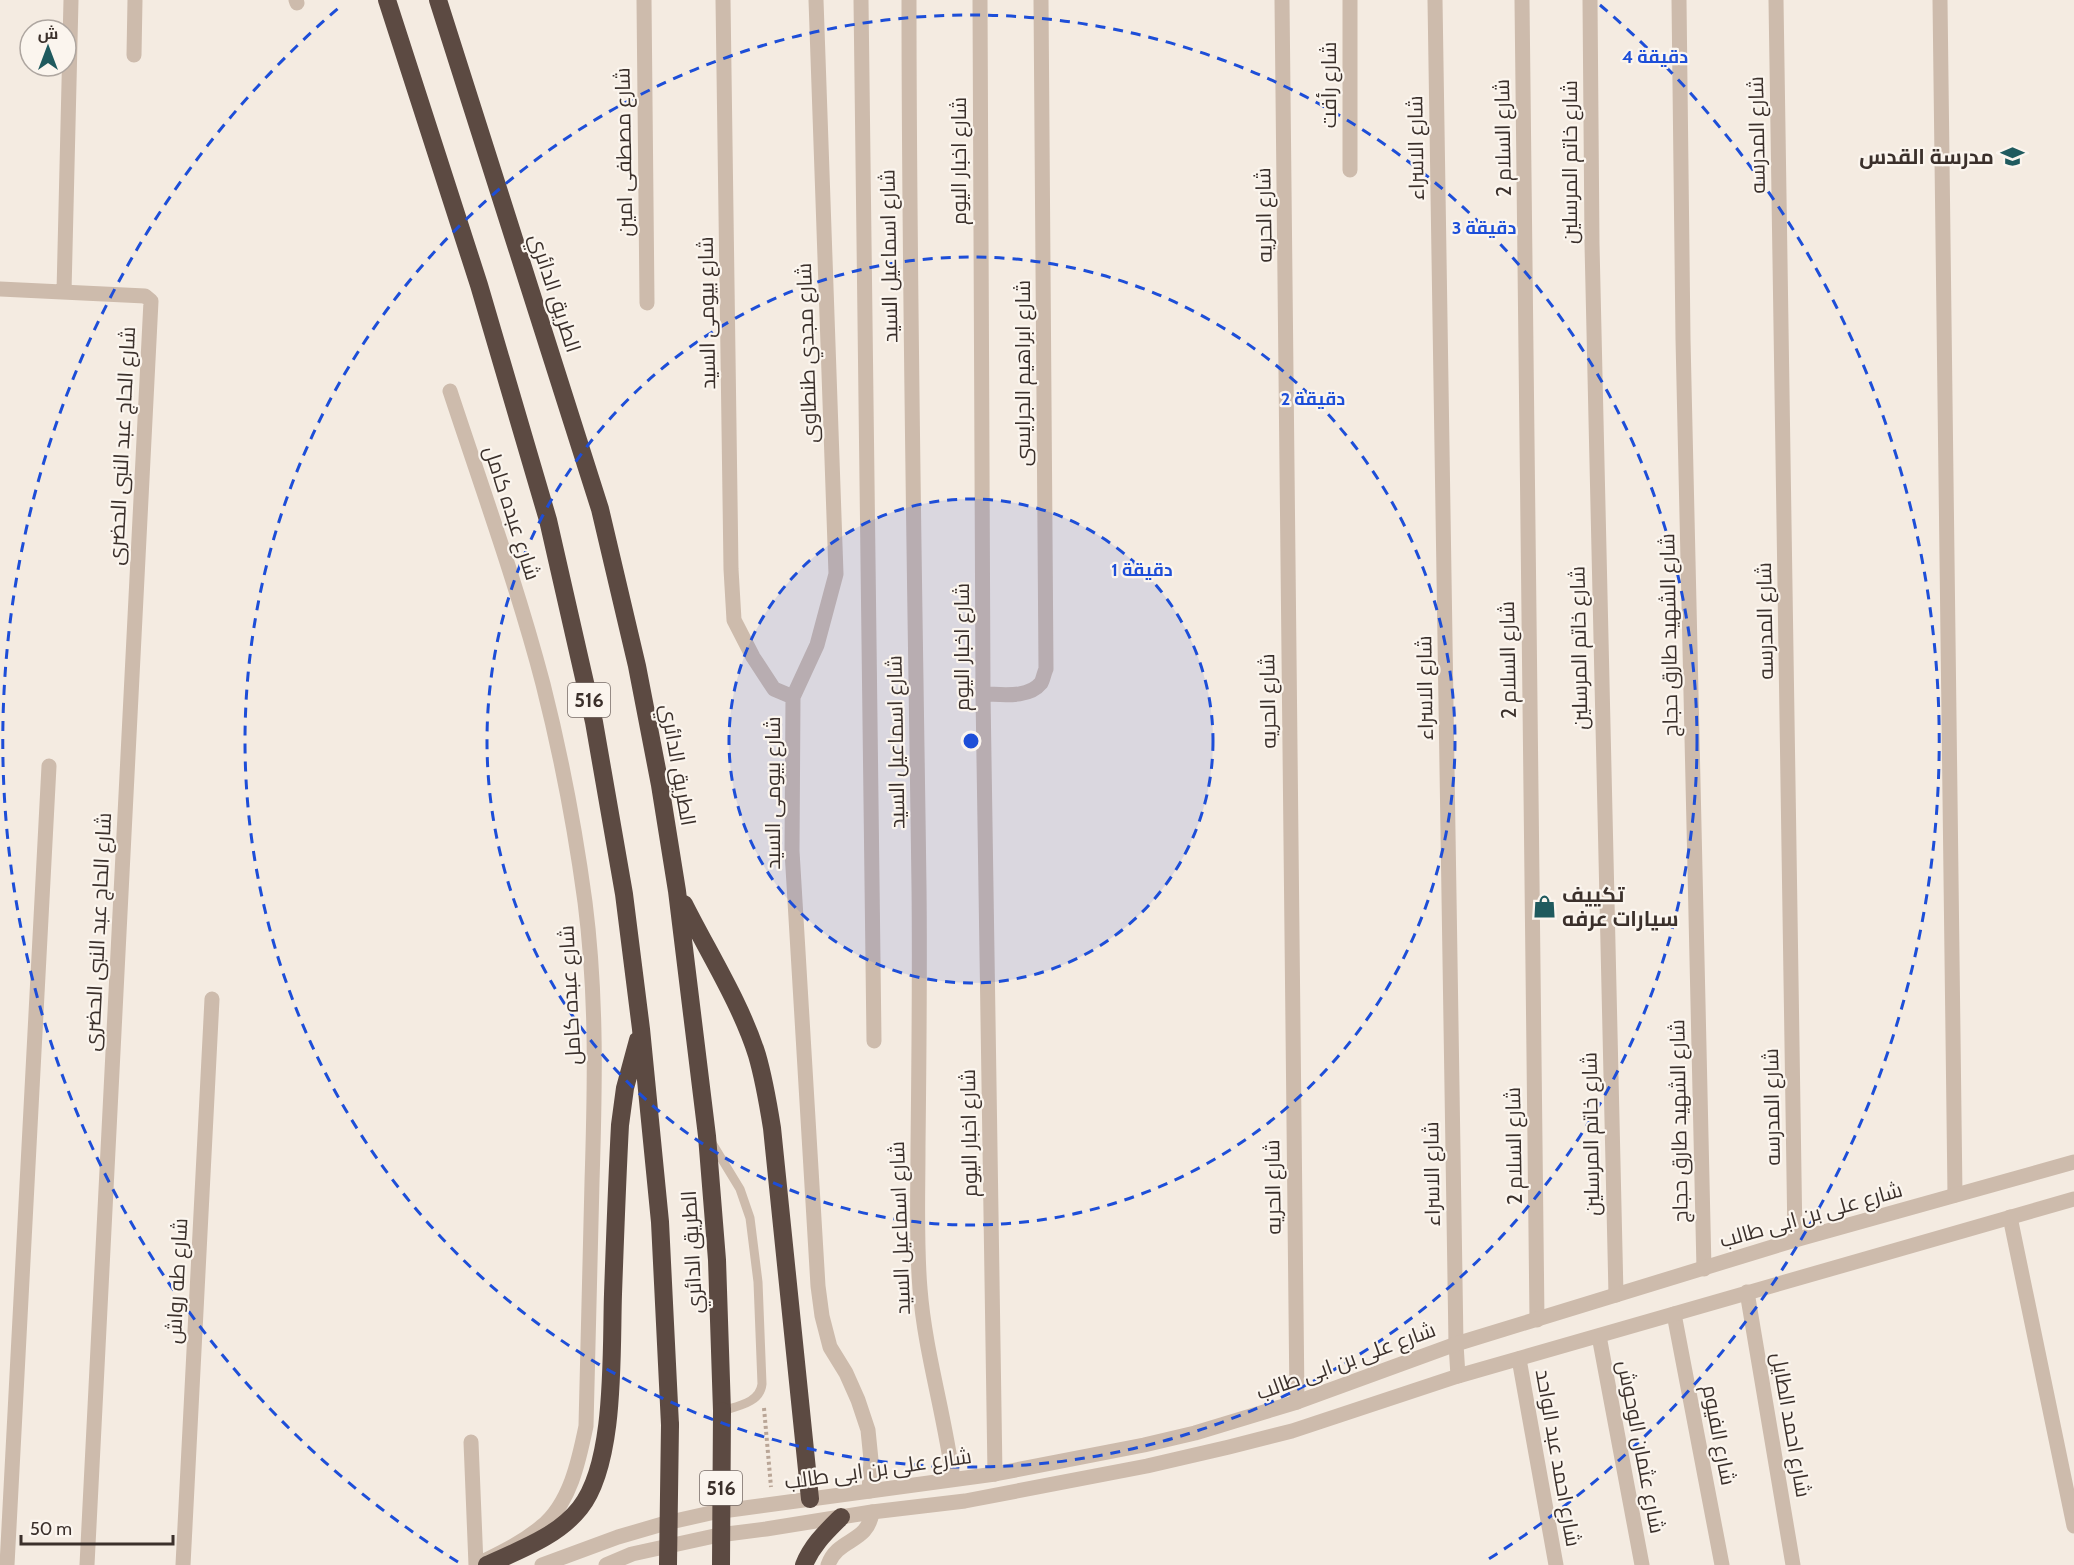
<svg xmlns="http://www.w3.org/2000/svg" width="2074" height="1565" viewBox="0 0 2074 1565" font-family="Cabin,Cairo,sans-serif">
  <rect width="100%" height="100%" fill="#f4ebe1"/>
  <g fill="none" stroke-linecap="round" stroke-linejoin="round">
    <path stroke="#b9a596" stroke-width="4" stroke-dasharray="3 3" stroke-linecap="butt" d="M764 1408 771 1487"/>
    <path stroke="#cdbbac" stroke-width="9" d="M712 1143 740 1189 750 1218 758 1282 762 1384C760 1403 737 1406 722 1411"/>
    <path stroke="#cdbbac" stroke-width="15" d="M296 0 297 3
      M644 0 647 303
      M723 0 731 569 734 620 753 657 774 689 793 697 792 851 818 1286 822 1316 830 1347 846 1373 858 1400 868 1430 871 1460 869 1491
      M861 0 874 1041
      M909 0C909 296 915 591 919 887 920 973 919 1060 918 1147 918 1194 916 1242 920 1289 925 1353 945 1415 953 1479
      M980 0 983 694 995 1474
      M1282 0 1297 1402
      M1350 0V170
      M1435 0 1456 1344 1458 1376
      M1522 0 1537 1320
      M1590 0 1592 244 1616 1295
      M1679 0 1683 339 1704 1269
      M1776 0 1795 1240
      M1940 0 1955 1195
      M134 55 135 0
      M0 289 145 296 151 301 87 1565
      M64 292 71 0
      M450 391C482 488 517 585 543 684 561 755 575 828 585 902 597 996 595 1087 592 1182 590 1263 588 1344 586 1426 579 1460 570 1504 541 1527 522 1543 498 1554 476 1565
      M983 694C1001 694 1028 699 1041 683 1043 680 1044 673 1046 669L1041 0
      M793 697 817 645 836 574 816 0
      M2010 1217 2074 1526
      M1747 1292 1793 1565
      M1674 1314 1722 1565
      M1599 1336 1642 1565
      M1519 1359 1556 1565
      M471 1442 476 1565
      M7 1565 49 766
      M183 1565 212 999
      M828 1565C838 1537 868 1544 872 1512"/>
    <path stroke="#cdbbac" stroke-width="15" d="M542 1565 618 1537 666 1523 715 1512 995 1474 1144 1445 1195 1433 1297 1402 1456 1344 1795 1240 2074 1162
      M606 1565 632 1554 719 1535 766 1529 872 1512 965 1501 1147 1466 1229 1447 1292 1431 1458 1376 2074 1199"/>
    <path stroke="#5c4a42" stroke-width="18" d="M387 0 479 285 548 520 594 722 624 894 641 1029 660 1222 670 1425
      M438 0 600 509 637 666 660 785 677 891 707 1136 717 1260 722 1411
      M684 904C708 952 741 1004 757 1055 764 1079 768 1103 772 1128L810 1499
      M487 1565C519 1550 557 1537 580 1508 616 1463 611 1352 613 1294 615 1238 617 1181 620 1125L625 1088 638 1040
      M804 1565C812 1545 826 1532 841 1517"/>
    <path stroke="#5c4a42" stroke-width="18" d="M668 1565 670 1425
      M721 1565 722 1411"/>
  </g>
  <circle cx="971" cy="741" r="242" fill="#1d4ed8" fill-opacity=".12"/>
  <g fill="none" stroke="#1d4ed8" stroke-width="3" stroke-dasharray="10 8">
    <circle cx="971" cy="741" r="242"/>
    <circle cx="971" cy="741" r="484"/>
    <circle cx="971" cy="741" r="726"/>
    <path d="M458 1562A968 968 0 0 1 342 5M1600 5A968 968 0 0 1 1484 1562"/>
  </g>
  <defs>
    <symbol id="school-bare" viewBox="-9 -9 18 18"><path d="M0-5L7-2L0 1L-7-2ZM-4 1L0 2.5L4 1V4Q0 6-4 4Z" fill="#1f5a5e" stroke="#fbf5ee" stroke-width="2.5" paint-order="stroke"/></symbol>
    <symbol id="shop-bare" viewBox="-9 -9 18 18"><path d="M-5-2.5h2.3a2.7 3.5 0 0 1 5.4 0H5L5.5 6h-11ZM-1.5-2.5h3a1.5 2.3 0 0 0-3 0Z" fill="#1f5a5e" stroke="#fbf5ee" stroke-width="2.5" paint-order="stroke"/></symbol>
  </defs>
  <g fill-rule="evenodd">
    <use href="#school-bare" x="1996" y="140" width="33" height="33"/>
    <use href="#shop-bare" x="1528" y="890" width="33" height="33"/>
  </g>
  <g text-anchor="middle" stroke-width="4.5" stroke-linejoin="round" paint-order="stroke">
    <g fill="#fbf5ee" stroke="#756b66" stroke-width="1.5">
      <rect x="568" y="683" width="42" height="34" rx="4.5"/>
      <rect x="700" y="1471" width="42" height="34" rx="4.5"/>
    </g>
    <g font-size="20" font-weight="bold" fill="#3b302b">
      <text x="589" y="707">516</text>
      <text x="721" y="1495">516</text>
    </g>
    <g font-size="21" fill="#3b302b" stroke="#fbf5ee">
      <text transform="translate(1329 85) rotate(-90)" y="7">شارع رأفت</text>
      <text transform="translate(1757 135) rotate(-91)" y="7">شارع المدرسه</text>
      <text transform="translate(1503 138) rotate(-91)" y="7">شارع السلام 2</text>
      <text transform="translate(1416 148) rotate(-91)" y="7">شارع الاسراء</text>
      <text transform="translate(624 152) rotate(-91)" y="7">شارع مصطفى امين</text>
      <text transform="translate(959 161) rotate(-90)" y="7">شارع اخبار اليوم</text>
      <text transform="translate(1570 162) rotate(-90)" y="7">شارع خاتم المرسلين</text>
      <text transform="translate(1264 215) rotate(-91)" y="7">شارع الحريه</text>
      <text transform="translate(889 256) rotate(-91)" y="7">شارع اسماعيل السيد</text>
      <text transform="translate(555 293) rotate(72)" y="7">الطريق الدائري</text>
      <text transform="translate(707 313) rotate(-91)" y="7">شارع بيومى السيد</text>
      <text transform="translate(807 353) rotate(-92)" y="7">شارع مجدي طنطاوى</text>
      <text transform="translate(1023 373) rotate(-90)" y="7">شارع ابراهيم الجرايسى</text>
      <text transform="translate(122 446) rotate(-87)" y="7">شارع الحاج عبد النبى الحضرى</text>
      <text transform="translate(512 513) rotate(72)" y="7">شارع عبده كامل</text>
      <text transform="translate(1765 621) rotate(-91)" y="7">شارع المدرسه</text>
      <text transform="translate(1669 635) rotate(-91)" y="7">شارع الشهيد طارق حجاج</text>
      <text transform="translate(962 647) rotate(-90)" y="7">شارع اخبار اليوم</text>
      <text transform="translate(1579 648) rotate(-91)" y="7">شارع خاتم المرسلين</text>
      <text transform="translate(1508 660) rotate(-91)" y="7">شارع السلام 2</text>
      <text transform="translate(1425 688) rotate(-91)" y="7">شارع الاسراء</text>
      <text transform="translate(1268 701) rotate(-91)" y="7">شارع الحريه</text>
      <text transform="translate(896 742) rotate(-91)" y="7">شارع اسماعيل السيد</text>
      <text transform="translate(678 765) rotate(80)" y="7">الطريق الدائري</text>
      <text transform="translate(773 793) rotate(-90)" y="7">شارع بيومى السيد</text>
      <text transform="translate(98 932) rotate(-87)" y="7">شارع الحاج عبد النبى الحضرى</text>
      <text transform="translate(570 995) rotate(-93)" y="7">شارع عبده كامل</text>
      <text transform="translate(1772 1107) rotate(-91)" y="7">شارع المدرسه</text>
      <text transform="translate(1679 1121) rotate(-91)" y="7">شارع الشهيد طارق حجاج</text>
      <text transform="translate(969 1133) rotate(-91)" y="7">شارع اخبار اليوم</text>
      <text transform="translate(1591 1134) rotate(-91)" y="7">شارع خاتم المرسلين</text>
      <text transform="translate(1514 1146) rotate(-91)" y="7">شارع السلام 2</text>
      <text transform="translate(1432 1174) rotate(-91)" y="7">شارع الاسراء</text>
      <text transform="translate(1273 1187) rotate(-91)" y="7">شارع الحريه</text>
      <text transform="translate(1811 1215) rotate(-16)" y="7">شارع على بن ابى طالب</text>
      <text transform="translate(900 1228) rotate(-92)" y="7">شارع اسماعيل السيد</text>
      <text transform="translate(692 1252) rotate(-93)" y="7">الطريق الدائري</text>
      <text transform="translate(177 1281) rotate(-87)" y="7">شارع طه رواش</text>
      <text transform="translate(1346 1361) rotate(-20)" y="7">شارع على بن ابى طالب</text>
      <text transform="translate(1791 1425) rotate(80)" y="7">شارع احمد الطايل</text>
      <text transform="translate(1719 1435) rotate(79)" y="7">شارع الفيوم</text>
      <text transform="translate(1641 1447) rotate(79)" y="7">شارع عثمان الوحوش</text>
      <text transform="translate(1558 1458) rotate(80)" y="7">شارع احمد عبد الواحد</text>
      <text transform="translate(878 1469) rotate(-8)" y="7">شارع على بن ابى طالب</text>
    </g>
    <g font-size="21" font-weight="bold" fill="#3b302b" stroke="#fbf5ee" text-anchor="end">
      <text x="1994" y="164">مدرسة القدس</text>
      <text x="1562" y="902" text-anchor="start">تكييف<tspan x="1562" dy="24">سيارات عرفه</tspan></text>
    </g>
  </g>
  <circle cx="971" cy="741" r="9" fill="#1d4ed8" stroke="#fbf5ee" stroke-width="3"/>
  <g font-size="18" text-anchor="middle" font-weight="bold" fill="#1d4ed8" stroke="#fbf5ee" stroke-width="4.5" stroke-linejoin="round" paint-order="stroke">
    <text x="1655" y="63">4 دقيقة</text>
    <text x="1484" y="234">3 دقيقة</text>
    <text x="1313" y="405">2 دقيقة</text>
    <text x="1142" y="576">1 دقيقة</text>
  </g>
  <g transform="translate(48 48)"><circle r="28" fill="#fbf5ee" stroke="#aea6a0" stroke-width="1.5"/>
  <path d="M0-4.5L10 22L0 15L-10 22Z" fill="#1f5a5e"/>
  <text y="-9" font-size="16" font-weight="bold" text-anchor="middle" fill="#3b302b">ش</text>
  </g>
  <path d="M21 1535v9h152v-9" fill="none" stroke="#3b302b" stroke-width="3"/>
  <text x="30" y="1535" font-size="18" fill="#3b302b" stroke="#fbf5ee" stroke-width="4.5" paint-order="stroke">50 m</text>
</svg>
